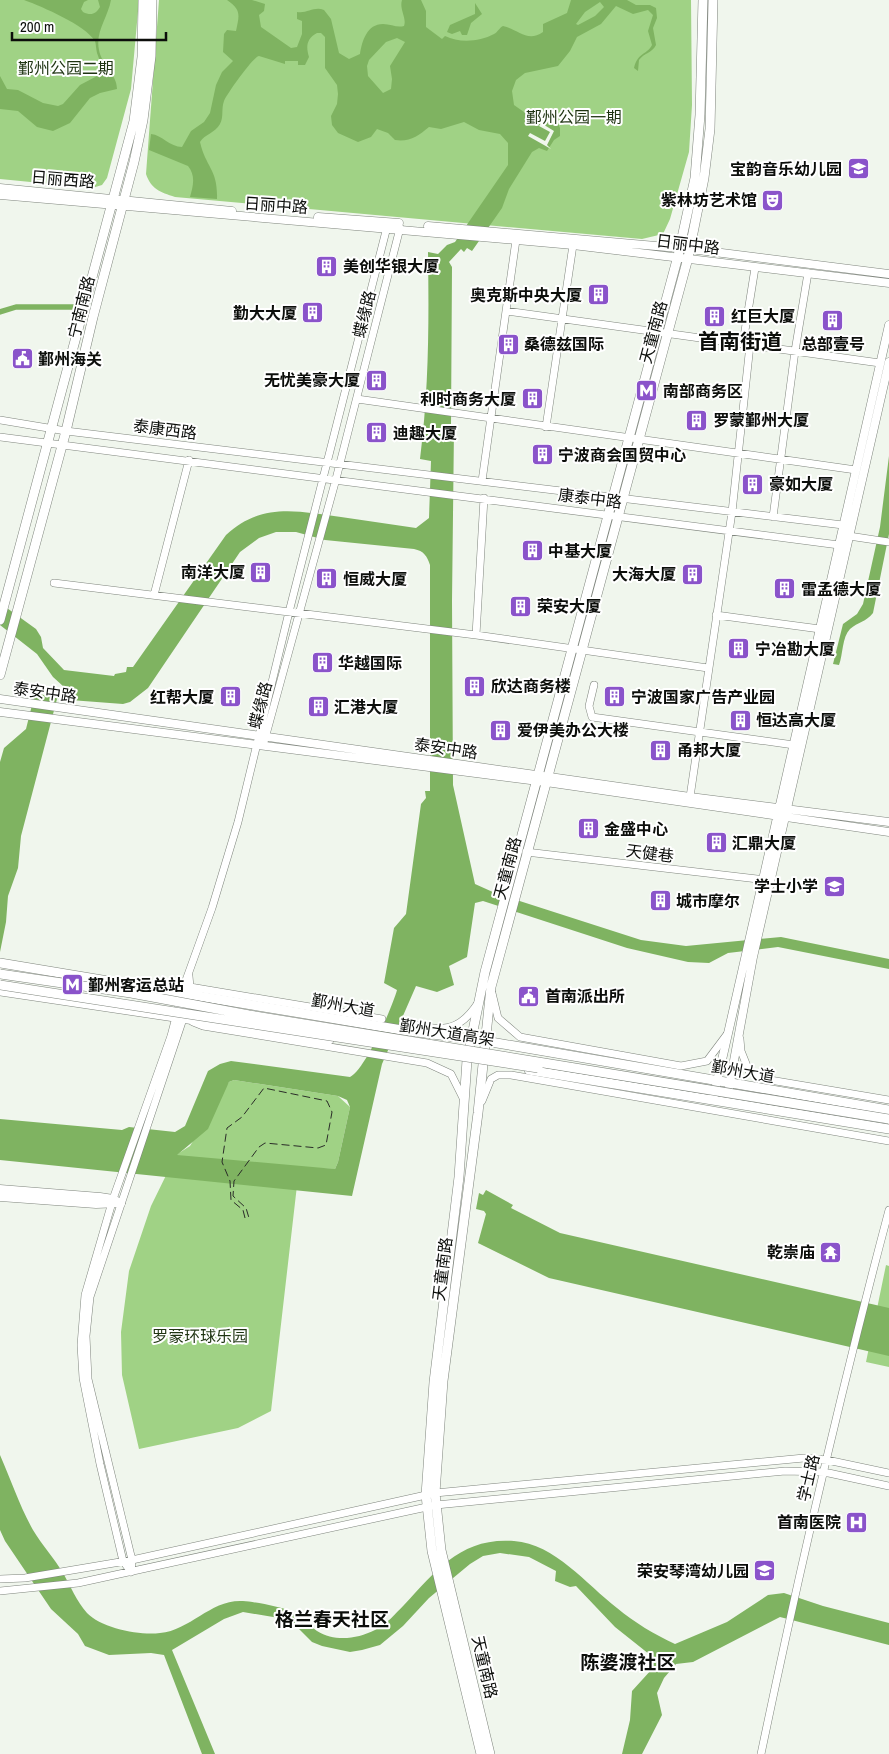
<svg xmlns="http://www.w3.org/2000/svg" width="889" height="1754" viewBox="0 0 889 1754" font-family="'Archivo Narrow','Noto Sans SC',sans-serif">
  <rect width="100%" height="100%" fill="#f0f6ed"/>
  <path fill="#a0d285" d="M0 0H139L131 89 107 178 102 185 92 188 0 179Z
    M159 0H691L692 105 689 152 670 219 663 234 642 239 175 197C160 192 151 189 146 174Z
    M234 1080 338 1096 350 1107 338 1162 335 1169 299 1168 271 1411 238 1428 139 1449 122 1375 121 1332 129 1271 151 1206 176 1155 190 1146 229 1082Z
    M886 1265 889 1266V1367L866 1362Z"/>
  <path fill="#7fb361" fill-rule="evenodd" d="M24 0H88L84 2 81 9 83 12C91 16 96 14 100 7L98 0H111C108 17 95 32 99 50 101 64 117 74 117 89L100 93 90 98 70 123 53 131 37 127 18 111 0 109V76L7 89 18 90 43 103 58 106 63 104 80 85 99 75C103 66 100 62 97 53 96 49 96 44 95 41 85 25 43 7 24 0Z
    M227 0H252L265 4 264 11 259 15 261 27 291 48 297 47 302 34V21L297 19V12C307 14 314 6 324 10L331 19 339 53 349 59 360 54C362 41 367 24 383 24 391 24 397 28 404 26 407 18 399 9 402 0H421L426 11V27L442 39 445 36C459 43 479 42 494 34 498 32 499 28 503 26 518 29 527 43 543 32V24L567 13 571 0H627L636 5H650L656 8 657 18 653 28 656 45C652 53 644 53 639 60L638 71 634 68C638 52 647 55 652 45L648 31 653 15 648 10 633 14 616 6 601 24 577 37 570 51 558 66 525 73 516 80 512 91 514 105 531 117 556 119 560 128V136L554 140 547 151 539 148 532 152 509 189 502 208 472 251 467 248 464 252 461 249 449 262 452 267 451 425 454 428 452 601 453 785 475 884 495 893 641 940 686 946 781 937 889 959V969L778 947 728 953 709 963 688 962 627 948 483 901 475 903 467 957 449 966 454 985 437 992 416 986 382 1064 352 1196 0 1160V1119L122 1130 129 1127 175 1132 185 1126 208 1071 220 1064 231 1061 350 1077C365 1070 392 1008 397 990L384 983 394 928 406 914 421 804 426 798 425 791H430V565C427 556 424 551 414 549L325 540 296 532H276L259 538 240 552 148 688 130 702 123 704 57 699 21 836 18 868 8 896 6 922 0 952V762L4 748 26 729 35 693C46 695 63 702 74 696L53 677 37 654 0 625V603L36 629 41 637 43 648 64 670 114 676 115 674 126 672 127 667H133L226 535C262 502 297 511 341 517 366 521 391 524 416 528L429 518 431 461 420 459C429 389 429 322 428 252L438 254 447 245 455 242 508 165V143L500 134 479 130 464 122 441 129 429 127C418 136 410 142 395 140L388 133 377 129 371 137 358 142 338 133 332 125 331 116 337 104 338 94 337 85 325 68V37L321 33H317C306 39 306 47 309 57L305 65H298V61H285V64L259 56C253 57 227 94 224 101 221 109 224 117 220 124 215 133 205 134 200 142 206 168 218 169 217 199L190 197C193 186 196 176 188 166L149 150 151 134C162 135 170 147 182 147L191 131 204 122 210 113 216 85 222 72 233 61 223 52 224 34 227 30 236 31C239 16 242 10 227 0ZM600 2 604 7 595 16 578 25 576 24 585 12ZM397 38 405 42 390 66 392 79 391 89 383 93 368 76 367 66 369 60 386 42ZM234 1080 338 1096 347 1100 350 1107 338 1162 335 1169 177 1155 208 1129 229 1082Z
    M475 3 482 14 471 23 467 35H462L460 31 452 34 447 32 450 25 475 14Z
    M889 456V534L873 613C866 622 858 622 850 629 842 637 843 655 839 665L833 664 843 624 857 614 863 604 880 527Z
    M486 1190 513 1205 511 1208 560 1233 889 1308V1356L549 1278 478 1243 486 1214 484 1211 476 1209 479 1193 483 1195Z
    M0 1455C11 1480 20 1507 33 1530 42 1545 54 1558 63 1573 70 1585 77 1602 87 1613 101 1628 141 1636 160 1633 191 1630 211 1599 243 1601 256 1602 282 1607 293 1612 302 1617 309 1625 317 1631 335 1642 357 1639 375 1630 387 1624 395 1614 404 1605 437 1570 461 1537 514 1541 555 1544 586 1584 617 1608 635 1623 654 1634 675 1644L727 1622 768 1595 784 1593 823 1606 889 1623V1645L780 1617 693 1662 676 1664 664 1678 657 1693 662 1715 642 1754H622L630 1720 632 1691 652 1669 654 1658 615 1627 576 1586 570 1587 555 1581 556 1571 529 1557 500 1553 483 1556 470 1564 429 1598 403 1626 380 1645 362 1650 350 1652 322 1646 312 1642 293 1623 285 1619 243 1612 224 1619 172 1650 215 1754H202L164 1655 151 1653 109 1655 85 1646 78 1634 51 1609 5 1541 0 1530Z"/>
  <path fill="#f0f6ed" d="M541 123 554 131 547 145 551 149 528 136 530 133 545 141 550 132 539 126Z"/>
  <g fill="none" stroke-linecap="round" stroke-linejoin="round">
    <path stroke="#7fb361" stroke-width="5.5" d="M0 312 16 307H74"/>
    <defs>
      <path id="tertiary" d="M506 311 880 363
        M743 343 755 268
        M357 399 856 470
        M0 420 66 431 843 525 846 529
        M546 427 573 245
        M0 437 839 545 849 536 889 542
        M482 481 516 240
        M773 517 795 351 808 273
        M54 583 476 635 708 668
        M154 595 189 460
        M716 615 820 629
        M476 635 484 498
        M594 685 589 706 592 717 794 745
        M264 742 336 479 400 228
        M690 797 732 512 750 345
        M526 852 766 880
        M190 987 382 1019
        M492 993 498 1018 520 1037 681 1066 707 1061 728 1033
        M193 1022 203 1026 427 1063 451 1074 463 1098
        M403 1022C437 1029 456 1037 478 1003
        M740 1039 741 1051 749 1071 764 1079 889 1100
        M482 1101 491 1079 498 1075H511L889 1141
        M131 1572 123 1561 100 1464 83 1378 81 1345 85 1295 113 1199 171 1036 185 983 212 908 238 822 289 612 387 227
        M131 1572 132 1560 88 1379 86 1336 90 1297 183 1019 190 987 189 976
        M0 1579 25 1578 132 1560 435 1493 804 1458 827 1460 889 1473
        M0 1591 78 1583 436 1505 785 1471 824 1472 889 1486
        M761 1754C799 1572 841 1390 889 1210"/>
      <path id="secondary" d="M0 188 232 211
        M0 195 573 245 889 283
        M318 217 399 223
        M428 226 690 249 889 274
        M0 699 690 797 889 822
        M0 712 546 782 889 832
        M729 1088 753 957 889 362
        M714 1095 889 325
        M0 1189 100 1197 113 1199 121 1203
        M0 1197 96 1204 121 1203"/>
      <path id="primary" d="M0 620 134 121 142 57 143 0
        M0 675 66 431 93 317 134 162 143 120 151 56 152 0
        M0 963 402 1030 485 1041 889 1110
        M0 991 329 1040
        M529 1070 889 1129
        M481 1754 432 1551 426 1495 434 1382 459 1177 467 1060 485 972 678 256 695 178 700 115 703 0
        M490 1754 441 1550 435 1493 443 1381 478 1113 491 987 688 258 704 178 710 129 713 0"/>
    </defs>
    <use href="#tertiary" stroke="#7f857d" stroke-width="8"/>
    <use href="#secondary" stroke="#7f857d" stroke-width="9"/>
    <use href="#primary" stroke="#7f857d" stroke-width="10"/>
    <use href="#tertiary" stroke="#fff" stroke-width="7"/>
    <use href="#secondary" stroke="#fff" stroke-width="8"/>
    <use href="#primary" stroke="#fff" stroke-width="9"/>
    <path stroke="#2a2c28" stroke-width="1" stroke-dasharray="8 4" stroke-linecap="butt" d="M245 1218 243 1210 231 1200 230 1181 222 1162 227 1128 242 1117 264 1088 327 1101 332 1112 326 1145 318 1148 265 1143 259 1147 234 1181 233 1196 246 1208 249 1218"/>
    <defs>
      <path id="trunk-bridge" d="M0 974 131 993 249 1015 889 1119
        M0 985 538 1068"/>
    </defs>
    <use href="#trunk-bridge" stroke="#7f857d" stroke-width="10" stroke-linecap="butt"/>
    <use href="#trunk-bridge" stroke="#fff" stroke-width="9"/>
  </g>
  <defs>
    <symbol id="school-square" viewBox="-11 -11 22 22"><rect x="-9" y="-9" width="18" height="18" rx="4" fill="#8a53ca" stroke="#fff"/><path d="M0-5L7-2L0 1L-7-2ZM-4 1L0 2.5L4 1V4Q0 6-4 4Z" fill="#fff"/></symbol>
    <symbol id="theatre-square" viewBox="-11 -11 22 22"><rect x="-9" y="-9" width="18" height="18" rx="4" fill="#8a53ca" stroke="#fff"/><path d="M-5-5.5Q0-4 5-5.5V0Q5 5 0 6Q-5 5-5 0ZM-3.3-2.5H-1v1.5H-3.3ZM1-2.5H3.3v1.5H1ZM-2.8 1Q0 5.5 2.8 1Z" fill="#fff"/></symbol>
    <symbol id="building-square" viewBox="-11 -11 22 22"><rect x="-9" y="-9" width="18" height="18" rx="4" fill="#8a53ca" stroke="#fff"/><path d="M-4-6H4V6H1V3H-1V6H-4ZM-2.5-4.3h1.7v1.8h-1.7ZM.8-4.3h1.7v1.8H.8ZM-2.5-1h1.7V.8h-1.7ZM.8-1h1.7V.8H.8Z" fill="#fff"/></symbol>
    <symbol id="civic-square" viewBox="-11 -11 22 22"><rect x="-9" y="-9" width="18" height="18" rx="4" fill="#8a53ca" stroke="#fff"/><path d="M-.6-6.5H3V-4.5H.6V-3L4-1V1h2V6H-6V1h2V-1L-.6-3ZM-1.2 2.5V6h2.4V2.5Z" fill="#fff"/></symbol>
    <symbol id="metro-square" viewBox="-11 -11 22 22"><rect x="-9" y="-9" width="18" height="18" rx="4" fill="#8a53ca" stroke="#fff"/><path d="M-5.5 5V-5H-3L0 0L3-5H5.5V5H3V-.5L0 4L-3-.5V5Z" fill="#fff"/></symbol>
    <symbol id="temple-square" viewBox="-11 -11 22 22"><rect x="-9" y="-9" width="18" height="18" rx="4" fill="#8a53ca" stroke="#fff"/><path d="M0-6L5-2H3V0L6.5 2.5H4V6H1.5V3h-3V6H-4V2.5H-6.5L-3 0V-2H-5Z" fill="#fff"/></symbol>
    <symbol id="hospital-square" viewBox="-11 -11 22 22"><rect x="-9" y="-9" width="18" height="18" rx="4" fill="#8a53ca" stroke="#fff"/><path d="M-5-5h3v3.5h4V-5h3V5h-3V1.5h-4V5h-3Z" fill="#fff"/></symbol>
  </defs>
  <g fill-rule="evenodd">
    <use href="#school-square" x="846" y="156" width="25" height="25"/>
    <use href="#theatre-square" x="760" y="188" width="25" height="25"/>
    <use href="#building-square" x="314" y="254" width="25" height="25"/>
    <use href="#building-square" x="586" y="282" width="25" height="25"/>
    <use href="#building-square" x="300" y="300" width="25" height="25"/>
    <use href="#building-square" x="702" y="304" width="25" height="25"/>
    <use href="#building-square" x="820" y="308" width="25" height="25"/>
    <use href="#building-square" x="496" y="332" width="25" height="25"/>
    <use href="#civic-square" x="10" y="346" width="25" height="25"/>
    <use href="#building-square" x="364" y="368" width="25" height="25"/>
    <use href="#metro-square" x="634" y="378" width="25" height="25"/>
    <use href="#building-square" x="520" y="386" width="25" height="25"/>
    <use href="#building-square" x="684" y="408" width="25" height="25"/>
    <use href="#building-square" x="364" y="420" width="25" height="25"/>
    <use href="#building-square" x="530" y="442" width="25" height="25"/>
    <use href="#building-square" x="740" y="472" width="25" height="25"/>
    <use href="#building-square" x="520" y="538" width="25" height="25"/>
    <use href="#building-square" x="248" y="560" width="25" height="25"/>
    <use href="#building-square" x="680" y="562" width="25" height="25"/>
    <use href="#building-square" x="314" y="566" width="25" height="25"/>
    <use href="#building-square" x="772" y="576" width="25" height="25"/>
    <use href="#building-square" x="508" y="594" width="25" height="25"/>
    <use href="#building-square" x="726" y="636" width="25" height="25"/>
    <use href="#building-square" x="310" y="650" width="25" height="25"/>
    <use href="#building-square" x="462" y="674" width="25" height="25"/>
    <use href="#building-square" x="218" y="684" width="25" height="25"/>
    <use href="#building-square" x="602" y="684" width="25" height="25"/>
    <use href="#building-square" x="306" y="694" width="25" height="25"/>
    <use href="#building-square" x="728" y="708" width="25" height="25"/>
    <use href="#building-square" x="488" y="718" width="25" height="25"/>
    <use href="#building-square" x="648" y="738" width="25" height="25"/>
    <use href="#building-square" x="576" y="816" width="25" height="25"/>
    <use href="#building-square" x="704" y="830" width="25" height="25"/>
    <use href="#school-square" x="822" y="874" width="25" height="25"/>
    <use href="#building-square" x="648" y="888" width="25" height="25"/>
    <use href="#metro-square" x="60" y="972" width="25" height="25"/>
    <use href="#civic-square" x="516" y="984" width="25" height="25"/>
    <use href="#temple-square" x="818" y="1240" width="25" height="25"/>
    <use href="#hospital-square" x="844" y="1510" width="25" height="25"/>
    <use href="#school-square" x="752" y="1558" width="25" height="25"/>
  </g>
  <g text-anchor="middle" stroke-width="4" stroke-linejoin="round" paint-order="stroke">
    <g font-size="16" fill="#1f3412" stroke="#fff">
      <text x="66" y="74">鄞州公园二期</text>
      <text x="574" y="123">鄞州公园一期</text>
      <text x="200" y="1342">罗蒙环球乐园</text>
    </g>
    <g font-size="16" font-weight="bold" fill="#0c0e0b" stroke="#fff" text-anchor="start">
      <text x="842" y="175" text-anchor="end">宝韵音乐幼儿园</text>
      <text x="757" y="206" text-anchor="end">紫林坊艺术馆</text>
      <text x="343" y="272">美创华银大厦</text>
      <text x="582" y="301" text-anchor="end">奥克斯中央大厦</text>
      <text x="297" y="319" text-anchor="end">勤大大厦</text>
      <text x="731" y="322">红巨大厦</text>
      <text x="524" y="350">桑德兹国际</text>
      <text x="833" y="350" text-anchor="middle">总部壹号</text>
      <text x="38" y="365">鄞州海关</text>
      <text x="360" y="386" text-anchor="end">无忧美豪大厦</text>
      <text x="663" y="397">南部商务区</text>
      <text x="516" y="405" text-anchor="end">利时商务大厦</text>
      <text x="713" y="426">罗蒙鄞州大厦</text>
      <text x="393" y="439">迪趣大厦</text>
      <text x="558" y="461">宁波商会国贸中心</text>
      <text x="769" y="490">豪如大厦</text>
      <text x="548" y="557">中基大厦</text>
      <text x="245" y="578" text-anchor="end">南洋大厦</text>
      <text x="676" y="580" text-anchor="end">大海大厦</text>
      <text x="343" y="585">恒威大厦</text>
      <text x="801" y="595">雷孟德大厦</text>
      <text x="537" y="612">荣安大厦</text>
      <text x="755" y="655">宁冶勘大厦</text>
      <text x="338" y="669">华越国际</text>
      <text x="491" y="692">欣达商务楼</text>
      <text x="214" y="703" text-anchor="end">红帮大厦</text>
      <text x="631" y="703">宁波国家广告产业园</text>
      <text x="334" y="713">汇港大厦</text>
      <text x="756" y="726">恒达高大厦</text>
      <text x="517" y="736">爱伊美办公大楼</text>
      <text x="677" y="756">甬邦大厦</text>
      <text x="604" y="835">金盛中心</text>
      <text x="732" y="849">汇鼎大厦</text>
      <text x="818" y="892" text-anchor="end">学士小学</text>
      <text x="676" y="907">城市摩尔</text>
      <text x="88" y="991">鄞州客运总站</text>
      <text x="545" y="1002">首南派出所</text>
      <text x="815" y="1258" text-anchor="end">乾崇庙</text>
      <text x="841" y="1528" text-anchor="end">首南医院</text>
      <text x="749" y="1577" text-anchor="end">荣安琴湾幼儿园</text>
    </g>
    <g font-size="16" fill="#0c0e0b" stroke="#fff">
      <text transform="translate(63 179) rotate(5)" y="6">日丽西路</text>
      <text transform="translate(276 205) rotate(4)" y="6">日丽中路</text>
      <text transform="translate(688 244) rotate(7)" y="6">日丽中路</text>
      <text transform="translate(81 307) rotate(-76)" y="6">宁南南路</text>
      <text transform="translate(364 314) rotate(-76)" y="6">蝶缘路</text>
      <text transform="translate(653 332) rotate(-75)" y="6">天童南路</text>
      <text transform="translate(165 429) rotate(7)" y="6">泰康西路</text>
      <text transform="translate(590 498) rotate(7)" y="6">康泰中路</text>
      <text transform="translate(45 692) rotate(8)" y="6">泰安中路</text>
      <text transform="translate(260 705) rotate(-75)" y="6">蝶缘路</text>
      <text transform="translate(446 748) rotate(8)" y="6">泰安中路</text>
      <text transform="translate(650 853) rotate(7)" y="6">天健巷</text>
      <text transform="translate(507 868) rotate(-75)" y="6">天童南路</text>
      <text transform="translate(343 1005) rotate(10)" y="6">鄞州大道</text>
      <text transform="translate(447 1032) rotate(9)" y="6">鄞州大道高架</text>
      <text transform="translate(743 1071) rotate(10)" y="6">鄞州大道</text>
      <text transform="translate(442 1269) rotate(-83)" y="6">天童南路</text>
      <text transform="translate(808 1478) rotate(-77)" y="6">学士路</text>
      <text transform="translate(485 1667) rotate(77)" y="6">天童南路</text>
    </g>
    <g font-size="19" font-weight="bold" fill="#0c0e0b" stroke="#fff">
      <text x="332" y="1626">格兰春天社区</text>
      <text x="628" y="1669">陈婆渡社区</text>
    </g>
    <g font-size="21" font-weight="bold" fill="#0c0e0b" stroke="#fff">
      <text x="740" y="349">首南街道</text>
    </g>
  </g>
  <path d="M12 32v8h154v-8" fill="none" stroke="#0c0e0b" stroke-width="2.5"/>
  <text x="20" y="32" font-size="15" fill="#0c0e0b" stroke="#ffffff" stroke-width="4" paint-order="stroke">200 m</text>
</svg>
